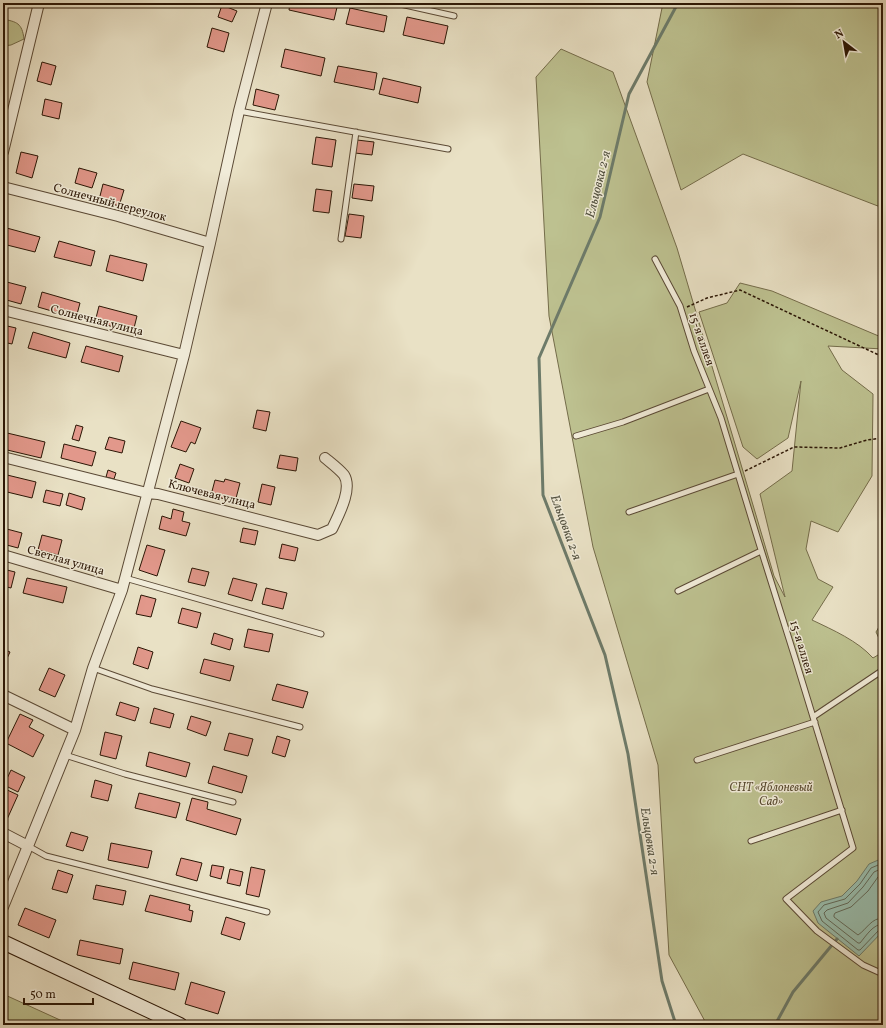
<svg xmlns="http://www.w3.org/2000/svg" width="886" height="1028" viewBox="0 0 886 1028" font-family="Vollkorn,serif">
  <rect width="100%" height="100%" fill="#e9e1c5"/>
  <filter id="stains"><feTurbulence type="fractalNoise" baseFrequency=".005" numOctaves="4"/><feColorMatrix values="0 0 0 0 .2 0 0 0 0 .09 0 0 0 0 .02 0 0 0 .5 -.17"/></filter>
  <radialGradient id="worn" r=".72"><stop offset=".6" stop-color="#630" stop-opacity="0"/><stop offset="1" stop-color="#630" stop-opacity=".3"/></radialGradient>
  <path fill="#bdc190" stroke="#746c4a" d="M663 3H883V208L743 154 681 190 647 82Z
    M3 19C17 22 22 23 24 39L11 45 3 46Z
    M561 49 613 72 677 248 774 576 785 597 760 494 792 471 801 381 788 438 757 459 743 447 699 312 727 303 740 283 772 291 881 337 883 342V349L828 346 842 370 873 394 872 476 838 532 811 521 806 549 818 579 833 587 812 620C833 630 858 641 873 658L883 652V1025H707L669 955 658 765 593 547 549 316 536 77Z
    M883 620V647L876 632Z
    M3 994 71 1025H3Z"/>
  <path fill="#99beae" stroke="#6d7b6a" d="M883 858V931L859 956 818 923 813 911 821 902 842 896 857 881 869 864Z"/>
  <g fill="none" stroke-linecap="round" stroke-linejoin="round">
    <path stroke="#626a5a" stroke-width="1" d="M883 863 871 868 860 884 845 899 824 905 818 912 822 921 858 950H860L879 930 883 929
      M883 868 874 872 863 887 848 903 827 910 824 913 826 918 858 943H860C866 936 873 924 883 924
      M883 875 878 877 868 891 851 907 835 913 834 915V917L858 935C867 929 871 918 883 918"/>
    <path stroke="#6d7b6a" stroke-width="3" d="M676 1025 662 981 628 754 605 655 543 495 539 358 600 217 629 94 678 3
      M775 1025 793 992 837 939"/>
  </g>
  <path fill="#e2988b" stroke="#2b1605" d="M290 3H338L334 20 289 10Z
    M222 5 237 11 232 22 218 17Z
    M350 8 387 16 384 32 346 24Z
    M407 17 448 26 444 44 403 35Z
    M212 28 229 33 224 52 207 47Z
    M285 49 325 58 321 76 281 67Z
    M42 62 56 66 51 85 37 81Z
    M338 66 377 73 374 90 334 82Z
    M383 78 421 87 418 103 379 94Z
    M256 89 279 95 275 110 253 105Z
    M45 99 62 103 59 119 42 115Z
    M316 137 336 140 332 167 312 164Z
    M357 140 374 142 372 155 355 153Z
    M21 152 38 156 32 178 16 173Z
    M79 168 97 173 92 188 75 183Z
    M103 184 124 190 119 206 99 200Z
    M354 184 374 186 372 201 352 198Z
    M316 189 332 191 329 213 313 211Z
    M349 214 364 216 361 238 345 236Z
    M3 227 40 237 35 252 3 244Z
    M59 241 95 251 91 266 54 257Z
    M110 255 147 264 143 281 106 271Z
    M3 281 26 287 21 304 3 299Z
    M42 292 80 303 76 318 38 307Z
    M99 306 137 316 133 332 95 322Z
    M3 325 16 328 12 344 3 342Z
    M33 332 70 343 66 358 28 348Z
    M86 346 123 356 119 372 81 362Z
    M257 410 270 412 266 431 253 428Z
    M181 421 201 428 195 444 191 442 186 452 171 447Z
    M76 425 83 427 79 441 72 439Z
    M3 432 45 442 41 458 3 449Z
    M109 437 125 441 122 453 105 449Z
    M64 444 96 452 92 466 61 458Z
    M280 455 298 458 296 471 277 468Z
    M180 464 194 469 189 483 175 478Z
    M108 470 116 473 114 479 106 477Z
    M3 474 36 482 32 498 3 491Z
    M225 479 240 483 235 502 211 495 215 480 224 482Z
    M262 484 275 487 271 505 258 502Z
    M46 490 63 494 60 506 43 502Z
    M69 493 85 498 82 510 66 505Z
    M173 509 184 512 182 521 190 523 186 536 159 529 162 516 171 519Z
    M3 528 22 533 18 548 3 544Z
    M243 528 258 531 255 545 240 542Z
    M42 535 62 540 58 555 38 550Z
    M282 544 298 548 295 561 279 558Z
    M147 545 165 550 157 576 139 570Z
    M192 568 209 572 205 586 188 582Z
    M3 569 15 572 11 588 3 586Z
    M27 578 67 587 63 603 23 593Z
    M233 578 257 584 252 601 228 594Z
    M266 588 287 593 283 609 262 604Z
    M141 595 156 599 151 617 136 614Z
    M182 608 201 613 197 628 178 623Z
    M248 629 273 634 269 652 244 647Z
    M214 633 233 639 230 650 211 644Z
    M138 647 153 652 148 669 133 664Z
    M3 649 10 652 3 667Z
    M204 659 234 666 230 681 200 673Z
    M49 668 65 675 55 697 39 690Z
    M277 684 308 692 303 708 272 700Z
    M120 702 139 708 135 721 116 715Z
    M154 708 174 714 170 728 150 723Z
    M20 714 33 720 29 727 44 735 33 757 6 743Z
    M191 716 211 722 206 736 187 729Z
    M105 732 122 736 116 759 100 755Z
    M229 733 253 739 248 756 224 750Z
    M277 736 290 740 285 757 272 753Z
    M149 752 190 763 186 777 146 766Z
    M213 766 247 776 242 793 208 783Z
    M11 770 25 777 18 792 4 785Z
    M95 780 112 785 108 801 91 797Z
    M3 788 18 795 4 826H3Z
    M139 793 180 803 176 818 135 808Z
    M192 798 208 802 207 809 241 819 236 835 186 820Z
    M71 832 88 837 83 851 66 846Z
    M111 843 152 851 148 868 108 860Z
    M181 858 202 863 197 881 176 875Z
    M212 865 224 867 221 879 210 876Z
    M251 867 265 870 259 897 246 894Z
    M230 869 243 872 240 886 227 883Z
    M58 870 73 875 67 893 52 889Z
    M96 885 126 891 123 905 93 899Z
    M150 895 190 905 189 910 193 911 191 922 145 911Z
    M25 908 56 920 49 938 18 925Z
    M226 917 245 923 240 940 221 934Z
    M80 940 123 949 120 964 77 955Z
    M133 962 179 973 175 990 129 979Z
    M191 982 225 992 218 1014 185 1004Z"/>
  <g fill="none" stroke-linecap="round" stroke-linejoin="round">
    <defs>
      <path id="lane" d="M396 3 454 16
        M239 111 448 149
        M341 239 356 132
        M655 259 680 306 694 351 721 418 758 540 795 658 853 848 786 899 817 931 863 965 883 974
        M576 436 623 422 709 389
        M629 512 738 474
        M125 578 321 634
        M678 591 761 551
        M93 668 152 689 300 727
        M813 717 883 670
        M65 755 125 774 233 802
        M697 760 815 722
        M751 841 842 810
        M28 846 46 856 267 912"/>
      <path id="street" d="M3 152 39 3
        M3 187 118 216 210 243
        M3 310 184 355
        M3 457 147 493 158 494 318 535 332 529C338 516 353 489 344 475 339 469 331 463 325 458
        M3 555 122 590
        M3 695 75 730
        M3 833 28 846
        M3 907 28 846 75 730 93 668 122 590 184 355 210 243 239 111 267 3"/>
      <path id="secondary" d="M3 942 180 1025"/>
    </defs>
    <use href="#lane" stroke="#5a4935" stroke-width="7"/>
    <use href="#street" stroke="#5a4935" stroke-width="12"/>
    <use href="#secondary" stroke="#2b1605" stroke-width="16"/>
    <path stroke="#2b1605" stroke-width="1.5" stroke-dasharray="3 2" stroke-linecap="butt" d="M687 307 707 298 740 290 883 357
      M745 471 794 447 840 448 867 440 883 438"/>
    <use href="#lane" stroke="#f1ecd9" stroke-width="5"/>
    <use href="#street" stroke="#f1ecd9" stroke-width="10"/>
    <use href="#secondary" stroke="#f1ecd9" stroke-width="14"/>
  </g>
  <g text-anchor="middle" stroke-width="3" stroke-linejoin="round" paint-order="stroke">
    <g font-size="12" fill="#2b1605" stroke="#f1ecd9">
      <text transform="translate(110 202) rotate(15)" y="4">Солнечный переулок</text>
      <text transform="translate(97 320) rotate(14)" y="4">Солнечная улица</text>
      <text transform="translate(702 339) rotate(71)" y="4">15-я аллея</text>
      <text transform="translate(212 494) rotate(14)" y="4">Ключевая улица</text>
      <text transform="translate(66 560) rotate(16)" y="4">Светлая улица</text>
      <text transform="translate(802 647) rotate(73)" y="4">15-я аллея</text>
    </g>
    <g font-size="12" font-style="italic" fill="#57492f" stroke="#f1ecd9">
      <text x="771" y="791">СНТ «Яблоневый<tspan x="771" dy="14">Сад»</tspan></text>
    </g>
    <g font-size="13" font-style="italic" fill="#525140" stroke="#f1ecd9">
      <text transform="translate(597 184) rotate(-76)" y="5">Ельцовка 2-я</text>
      <text transform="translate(567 527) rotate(70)" y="5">Ельцовка 2-я</text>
      <text transform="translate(651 841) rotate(81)" y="5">Ельцовка 2-я</text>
    </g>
  </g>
  <rect width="886" height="1028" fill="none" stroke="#e9e1c5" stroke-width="16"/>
  <rect x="4" y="4" width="878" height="1020" fill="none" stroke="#2b1605" stroke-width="2"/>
  <rect x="8" y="8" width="870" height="1012" fill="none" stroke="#2b1605"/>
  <g transform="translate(844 42) rotate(329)" stroke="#f1ecd9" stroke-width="3" paint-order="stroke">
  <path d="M0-3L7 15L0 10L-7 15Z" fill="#2b1605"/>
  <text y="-6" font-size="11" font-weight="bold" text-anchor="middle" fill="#2b1605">N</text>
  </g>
  <path d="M24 998v6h69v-6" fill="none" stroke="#2b1605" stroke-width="2"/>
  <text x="30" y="998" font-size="12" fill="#2b1605" stroke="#f1ecd9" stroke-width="3" paint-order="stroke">50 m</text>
  <rect width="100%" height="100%" filter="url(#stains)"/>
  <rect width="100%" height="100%" fill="url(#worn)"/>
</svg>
